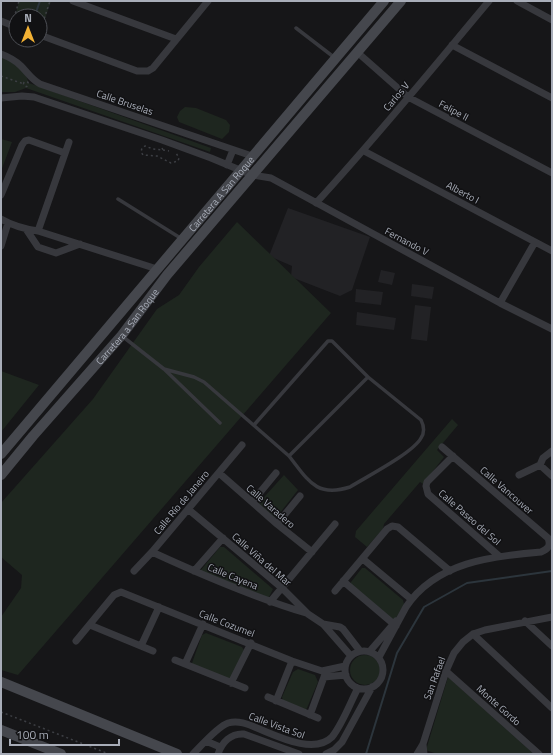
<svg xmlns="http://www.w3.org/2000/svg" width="553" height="755" viewBox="0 0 553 755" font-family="'Titillium Web',sans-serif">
  <rect width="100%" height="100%" fill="#161618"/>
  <path fill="#222225" d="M288 208 370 237 352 290 340 296 291 277 292 266 269 256Z
    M381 270 395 273 392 285 378 282Z
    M412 284 434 287 432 299 411 296Z
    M356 289 383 292 381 305 355 302Z
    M415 305 431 307 427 341 411 339Z
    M357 312 396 318 394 330 356 325Z"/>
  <path fill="#1e261f" d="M19 1H51L42 28 40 27V16L15 17Z
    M1 57 9 60 25 73 29 83 211 148 210 152 26 88 15 92H1Z
    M185 107 196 108 226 120 230 125 229 132 222 139 179 122 177 117 180 111Z
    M1 139 12 142 1 171Z
    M237 222 331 313 18 675 1 670V617L21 588 22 575 1 557V503L93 399 157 309 179 295 199 267Z
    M1 371 39 385 1 432Z
    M452 419 458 425 437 450 444 457 423 484 420 482 384 524 383 529 367 547 355 537 356 531Z
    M284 475 298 490 276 518H272L257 505Z
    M220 547H224L273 589 269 597H264L200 571Z
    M362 568H365L403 600 404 604 395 620H392L351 585V582Z
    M206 633 242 647 244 650 232 679 228 680 193 666 192 663 202 635Z
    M350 670a15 15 0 1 1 30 0a15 15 0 1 1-30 0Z
    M298 669 315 675 318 682 307 708 305 710 283 701 282 697 293 672Z
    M448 677 534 754H437L426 750Z"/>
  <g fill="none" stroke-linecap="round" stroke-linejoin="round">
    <path stroke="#2c353c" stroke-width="2" d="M35 15 40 1
      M366 754 397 653 424 607 467 583 552 571"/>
    <path stroke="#3d3f44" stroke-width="1.5" stroke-dasharray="2 3" stroke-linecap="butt" d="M14 18 19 1
      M41 28 50 1
      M1 76 24 84
      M23.5 84a2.5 2.5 0 1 1 5 0a2.5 2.5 0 1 1-5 0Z
      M162 148 163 150 153 149 145 146 142 148 141 152 143 155 157 156 171 163 178 161 179 158 176 153
      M163 150 169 151
      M1 712 109 754"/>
    <path stroke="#37383d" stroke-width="3.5" d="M296 28 335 58
      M118 199 182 239
      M122 336 164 369 220 423
      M164 369 194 377 204 382 289 456 368 377
      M254 425 328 341H332L368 377 421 420C424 426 425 432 421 438 413 453 366 477 350 487 316 498 308 480 289 456"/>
    <path stroke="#37383d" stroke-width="7" d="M73 1 176 39
      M517 1 552 20
      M1 21 16 27
      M40 35 137 71H148L153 68 208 1
      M452 45 552 98
      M357 52 408 97 552 173
      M1 54C9 57 15 60 21 66 28 73 31 79 40 84L252 156
      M1 98 22 96 34 97 162 140 211 158 252 175 271 178 500 303 552 329
      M364 151 552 251
      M227 165 233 150
      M1 195 22 145 25 141 29 140 65 153
      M316 203C376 138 432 69 489 1
      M1 219C13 226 25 229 38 231L157 269
      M26 229 38 247 56 253 80 244
      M38 231 69 142
      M1 246 8 223
      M500 303 535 242
      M453 456 427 482 426 486 428 494 499 556
      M540 465 552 476
      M219 473 277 524 312 552
      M519 475 540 465 543 458 552 451
      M252 502 276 473
      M188 509 282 588 308 614 323 624 351 656
      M277 524 300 496
      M152 552C202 575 253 597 306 613
      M363 559 411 599
      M134 571 152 552 242 445
      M194 571 223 538
      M343 581 396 626
      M335 591 387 529 392 526 398 527 450 571
      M270 602 335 524
      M525 621 552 646
      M323 624 340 627 343 629 360 651
      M90 625 153 651
      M473 634 552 708
      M76 641 114 595 121 592 292 661 322 671 345 666
      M141 646 159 607
      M345 670a19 19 0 1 1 38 0a19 19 0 1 1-38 0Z
      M370 651 396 621
      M379 657 406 607C436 562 492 556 541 552 548 549 551 546 548 538L442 447
      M175 660 245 688
      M185 664 203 624
      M446 671 539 754
      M324 677 346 675
      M231 683 251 643
      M268 697 318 718
      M276 701 292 661
      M310 715 324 677
      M206 741 220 747
      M423 744 424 754
      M193 754C202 745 217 727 228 723 238 720 248 724 257 728 277 736 314 755 332 737 343 723 350 703 358 688
      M218 754C222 742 231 733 244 734L299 754
      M326 754 334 750 342 742 372 687
      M417 754 423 744 446 671 454 653 463 642 473 634 485 630 552 617"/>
    <g stroke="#45474d" stroke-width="10">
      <path id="s1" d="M1 454 384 1"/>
      <path id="s2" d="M1 475 33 436 122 335 167 275 401 1"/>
      <path d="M1 682 177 754"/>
      <path d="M1 730 61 754"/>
    </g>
  </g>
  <g text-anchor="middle" stroke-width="3" stroke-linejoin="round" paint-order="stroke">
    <g font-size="10" fill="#a8adb8" stroke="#111113">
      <text transform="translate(396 96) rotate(-50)" y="4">Carlos V</text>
      <text transform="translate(125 102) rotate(19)" y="4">Calle Bruselas</text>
      <text transform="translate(454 110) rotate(28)" y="4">Felipe II</text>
      <text transform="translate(463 192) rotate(28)" y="4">Alberto I</text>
      <text dy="4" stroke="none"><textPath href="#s1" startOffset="341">Carretera A San Roque</textPath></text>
      <text transform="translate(407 241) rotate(28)" y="4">Fernando V</text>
      <text dy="4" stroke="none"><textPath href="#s2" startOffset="195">Carretera a San Roque</textPath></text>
      <text transform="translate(507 490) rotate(41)" y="4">Calle Vancouver</text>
      <text transform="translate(181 502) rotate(-50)" y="4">Calle Río de Janeiro</text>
      <text transform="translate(271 506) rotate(41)" y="4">Calle Varadero</text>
      <text transform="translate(470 517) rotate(41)" y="4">Calle Paseo del Sol</text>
      <text transform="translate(262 559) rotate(41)" y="4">Calle Viña del Mar</text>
      <text transform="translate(233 576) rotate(22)" y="4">Calle Cayena</text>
      <text transform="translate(227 623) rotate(21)" y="4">Calle Cozumel</text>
      <text transform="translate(434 678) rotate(-70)" y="4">San Rafael</text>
      <text transform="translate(499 705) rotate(42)" y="4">Monte Gordo</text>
      <text transform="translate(277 725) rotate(20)" y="4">Calle Vista Sol</text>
    </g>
  </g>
  <rect width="553" height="755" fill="none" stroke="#a8adb8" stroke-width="4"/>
  <g transform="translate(28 28)"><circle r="19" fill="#111113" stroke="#4d4f55"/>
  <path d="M0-3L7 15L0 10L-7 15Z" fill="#f2b134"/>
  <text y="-6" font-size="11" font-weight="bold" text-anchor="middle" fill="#a8adb8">N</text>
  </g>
  <path d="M10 739v6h109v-6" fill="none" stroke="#a8adb8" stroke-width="2"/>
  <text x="16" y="739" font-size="12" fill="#a8adb8" stroke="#111113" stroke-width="3" paint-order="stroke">100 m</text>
</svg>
